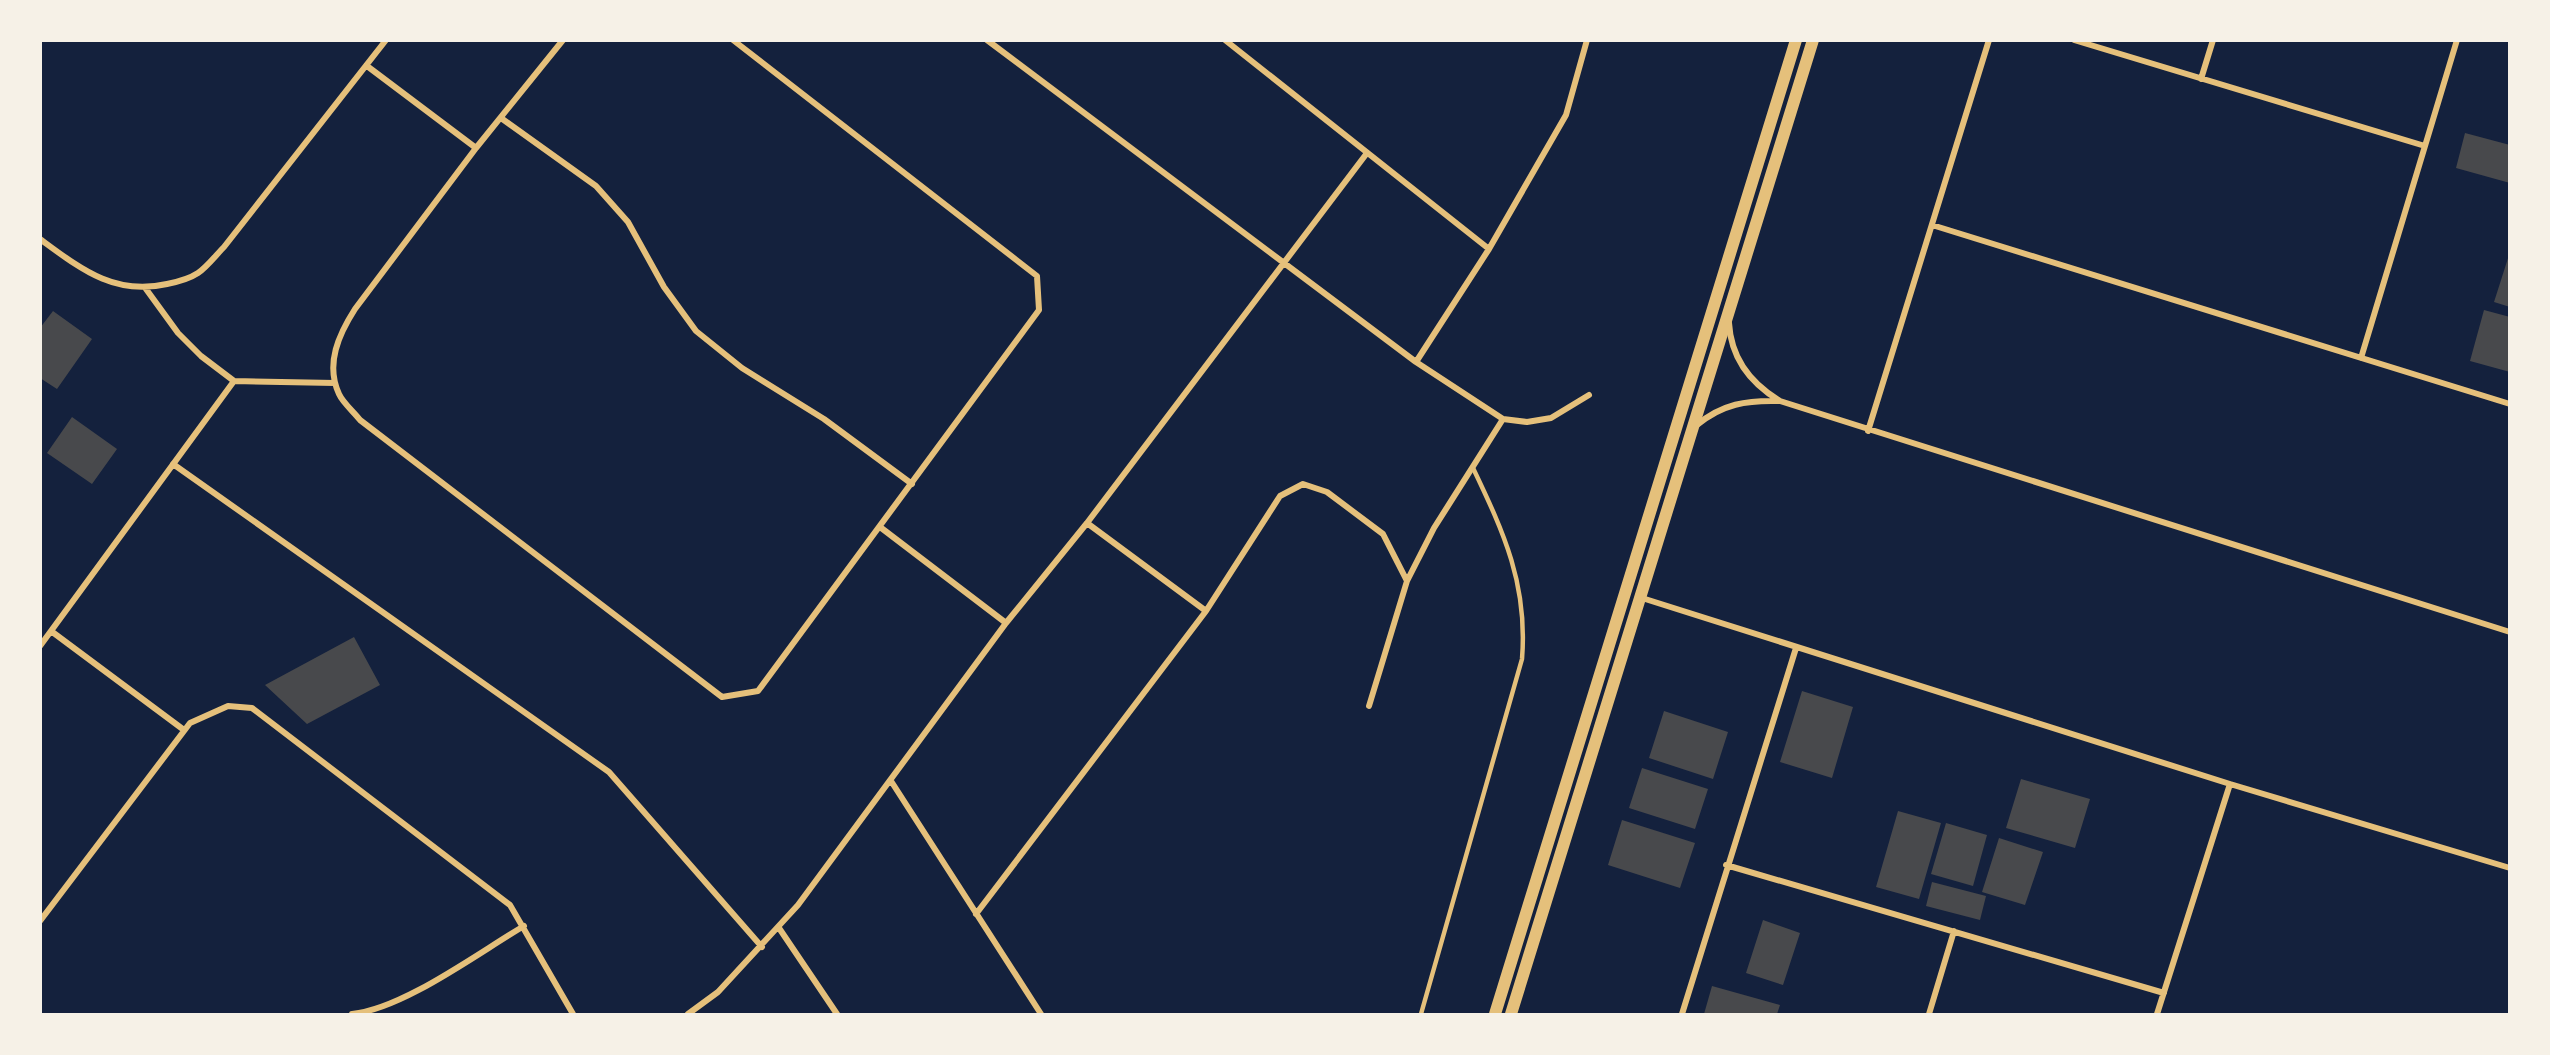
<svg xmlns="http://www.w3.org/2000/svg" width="2550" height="1055" viewBox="0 0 2550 1055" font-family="Quicksand,sans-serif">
  <rect width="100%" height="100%" fill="#14213d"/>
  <path fill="#48494c" d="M2465 133 2510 145V183L2456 168Z
    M2509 255H2510V307L2494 302Z
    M2484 310 2510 317V372L2470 361Z
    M53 311 92 339 57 389 40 378V328Z
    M72 417 117 449 92 484 47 453Z
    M354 637 380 685 307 724 265 685Z
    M1802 691 1853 707 1832 778 1780 762Z
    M1664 711 1728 732 1713 779 1649 758Z
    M1642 768 1708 789 1695 829 1629 808Z
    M2021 779 2090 799 2075 848 2006 828Z
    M1898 811 1941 823 1919 899 1876 887Z
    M1622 820 1695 843 1680 888 1608 865Z
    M1946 823 1987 835 1973 886 1931 874Z
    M1999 838 2043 852 2025 905 1982 892Z
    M1932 882 1986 896 1980 920 1926 906Z
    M1763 920 1800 933 1783 985 1746 973Z
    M1712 986 1780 1005 1777 1014H1704Z"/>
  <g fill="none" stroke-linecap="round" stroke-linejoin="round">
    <path stroke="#e5c07b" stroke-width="4.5" d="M1421 1014 1522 659C1528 585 1504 533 1473 468"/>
    <path stroke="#e5c07b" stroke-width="6" d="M563 40 476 148 355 309C339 334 325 364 339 394 343 403 354 412 360 420L722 697 758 691 1039 310 1037 276 733 40
      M987 40 1416 362 1503 419 1527 422 1551 418 1589 395
      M1225 40 1489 249
      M2074 40 2425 146
      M367 66 476 148
      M2201 79 2213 40
      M501 118 596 186 628 222 664 287 696 331 742 368 824 419 912 484
      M1932 225 2510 404
      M40 239C81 269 114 296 167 284 177 282 189 279 198 273 207 267 216 255 224 247L386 40
      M146 289 178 333 201 356 234 381 335 383
      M1729 323C1731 358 1750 383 1780 401L2510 632
      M2361 358 2457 40
      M1416 362 1489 249 1566 115 1587 40
      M1697 425C1722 404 1747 400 1779 401
      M1868 431 1989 40
      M173 464 609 772 762 947
      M1087 523 1206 611
      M880 527 1006 623
      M1407 581 1434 528 1503 419
      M1642 598 2230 784 2510 868
      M51 631 184 730
      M40 646 234 381
      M891 781 1041 1014
      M1726 865 2164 993
      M976 914 1206 611 1280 496 1303 484 1327 492 1383 534 1407 581 1369 706
      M40 921 190 723 228 706 252 708 510 905 573 1014
      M779 928 837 1014
      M352 1014C403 1009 478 953 524 926
      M688 1014 718 992 798 905 1006 623 1087 523 1367 153
      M1682 1014 1796 648
      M1929 1014 1954 931
      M2157 1014 2230 784"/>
    <path stroke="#e5c07b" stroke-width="12" d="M1495 1014 1796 40
      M1511 1014C1613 690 1712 365 1813 40"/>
  </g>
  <rect width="2550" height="1055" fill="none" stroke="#f6f1e7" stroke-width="84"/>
</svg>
